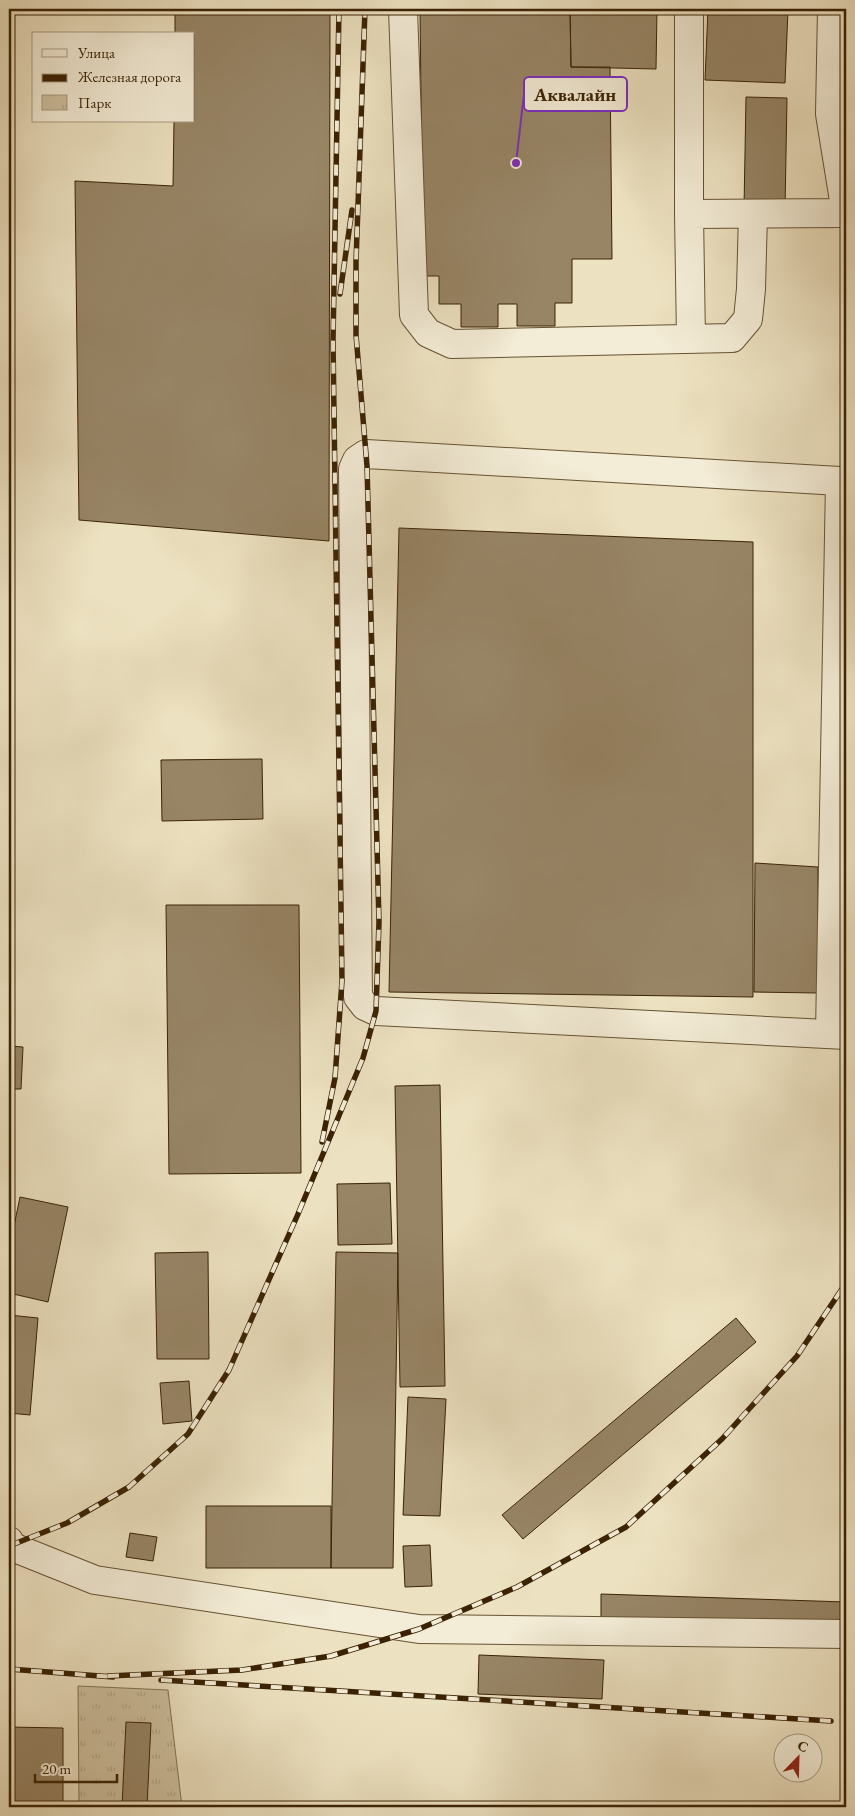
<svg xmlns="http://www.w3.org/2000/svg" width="855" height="1816" viewBox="0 0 855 1816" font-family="'EB Garamond',serif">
  <defs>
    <pattern id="park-tufts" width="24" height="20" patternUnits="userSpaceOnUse" patternTransform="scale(1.25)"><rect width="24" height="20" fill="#cec1a0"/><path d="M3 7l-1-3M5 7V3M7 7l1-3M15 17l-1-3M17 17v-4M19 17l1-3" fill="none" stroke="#b2a688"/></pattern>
  </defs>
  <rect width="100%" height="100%" fill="#ece1c0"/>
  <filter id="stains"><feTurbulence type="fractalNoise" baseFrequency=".004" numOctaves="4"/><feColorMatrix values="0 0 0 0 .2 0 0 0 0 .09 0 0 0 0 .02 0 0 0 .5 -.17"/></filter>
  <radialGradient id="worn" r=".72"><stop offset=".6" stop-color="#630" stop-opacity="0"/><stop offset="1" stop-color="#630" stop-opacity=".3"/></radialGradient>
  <path fill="url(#park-tufts)" stroke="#847252" d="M78 1686 168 1690 182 1807H79Z"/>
  <path fill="#978566" stroke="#3b2204" d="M175 9H330L329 541 79 520 75 181 173 186 174 121H194V34H175Z
    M420 9H570L571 67H610L612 259H572V303H555V326H517V304H498V327H461V304H439V276H423Z
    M570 9H657L656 69 571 67Z
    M708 9H788L785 83 705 80Z
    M746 97 787 98 785 209 744 208Z
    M399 528 753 542V997L389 992Z
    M262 759 263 819 162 821 161 760Z
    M755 863 818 867V993L754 992Z
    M166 905H299L301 1173 169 1174Z
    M9 1046 23 1047 21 1089H9Z
    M440 1085 445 1386 400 1387 395 1086Z
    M390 1183 392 1244 338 1245 337 1184Z
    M20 1197 68 1207 48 1302 9 1293V1250Z
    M208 1252 209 1359H157L155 1253Z
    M336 1252 398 1253 393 1568H331Z
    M9 1315 38 1318 30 1415 9 1413Z
    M736 1318 756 1342 523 1539 502 1515Z
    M189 1381 192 1421 163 1424 160 1383Z
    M408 1397 446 1399 440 1516 403 1515Z
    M206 1506H331V1568H206Z
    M130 1533 157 1537 153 1561 126 1557Z
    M430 1545 432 1586 405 1587 403 1546Z
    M601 1594 846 1602V1630L601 1622Z
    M479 1655 604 1660 602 1699 478 1694Z
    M126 1722 151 1723 147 1807H122Z
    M9 1727 63 1728V1807H9Z"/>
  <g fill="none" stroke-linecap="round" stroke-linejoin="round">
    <defs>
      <path id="minor" d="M403 9 414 315 428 333 452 344 732 338 748 319 751 289 753 214
        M689 9V214L846 213
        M832 9 830 114 846 213
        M689 214 691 339
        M830 1034 840 481 366 454 357 460 353 469 358 997 365 1006 376 1011 846 1035
        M9 1541 10 1546 95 1580 419 1629 846 1634"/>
    </defs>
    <use href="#minor" stroke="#675233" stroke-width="30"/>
    <use href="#minor" stroke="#f3ecd6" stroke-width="28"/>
    <defs>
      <path id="rail" d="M340 294 352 210
        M322 1142 335 1078 342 981 333 341 339 9
        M9 1546 67 1523 129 1487 188 1434 229 1370 298 1214 363 1058 376 1011 379 922 367 466 356 335V262L365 9
        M9 1669 113 1677
        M108 1676 242 1670 331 1656 419 1629 517 1587 626 1527 722 1439 797 1356 846 1283
        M161 1680 831 1721"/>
    </defs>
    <use href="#rail" stroke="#3b2204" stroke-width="5.5"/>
    <use href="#rail" stroke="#f3ecd6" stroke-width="4" stroke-dasharray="11" stroke-linecap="butt"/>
  </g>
  <path fill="none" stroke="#7b2cbf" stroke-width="2" d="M516 163L524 94"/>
  <circle fill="#7b2cbf" stroke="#f3ecd6" stroke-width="2" cx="516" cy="163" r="5"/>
  <rect fill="#f3ecd6" stroke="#7b2cbf" stroke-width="2" x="524" y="77" width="103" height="34" rx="5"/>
  <g font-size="19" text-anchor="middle" font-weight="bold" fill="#3b2204">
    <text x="575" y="101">Аквалайн</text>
  </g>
  <rect width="855" height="1816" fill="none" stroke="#ece1c0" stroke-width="30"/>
  <rect x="10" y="10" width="835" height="1796" fill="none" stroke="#3b2204" stroke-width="2.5"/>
  <rect x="15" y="15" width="825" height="1786" fill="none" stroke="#3b2204"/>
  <rect x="32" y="32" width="162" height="90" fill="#f3ecd6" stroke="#a99b82"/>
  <rect x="42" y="49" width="25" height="8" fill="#f3ecd6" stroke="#a99b82"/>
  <text x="78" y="58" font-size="15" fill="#3b2204">Улица</text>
  <rect x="42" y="74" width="25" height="8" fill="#3b2204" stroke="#a99b82"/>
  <text x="78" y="82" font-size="15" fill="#3b2204">Железная дорога</text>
  <rect x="42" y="95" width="25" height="15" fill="url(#park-tufts)" stroke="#a99b82"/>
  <text x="78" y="108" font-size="15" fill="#3b2204">Парк</text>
  <g transform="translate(798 1758) rotate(23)"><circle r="24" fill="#f3ecd6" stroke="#a99b82"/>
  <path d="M0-4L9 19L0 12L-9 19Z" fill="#8f2418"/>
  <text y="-8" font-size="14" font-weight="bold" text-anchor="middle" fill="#3b2204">С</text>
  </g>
  <path d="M35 1774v8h82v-8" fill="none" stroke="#3b2204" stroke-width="2.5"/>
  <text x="42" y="1774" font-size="15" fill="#3b2204" stroke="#f3ecd6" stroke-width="4" paint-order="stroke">20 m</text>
  <rect width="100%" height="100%" filter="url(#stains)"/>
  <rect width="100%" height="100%" fill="url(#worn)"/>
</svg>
